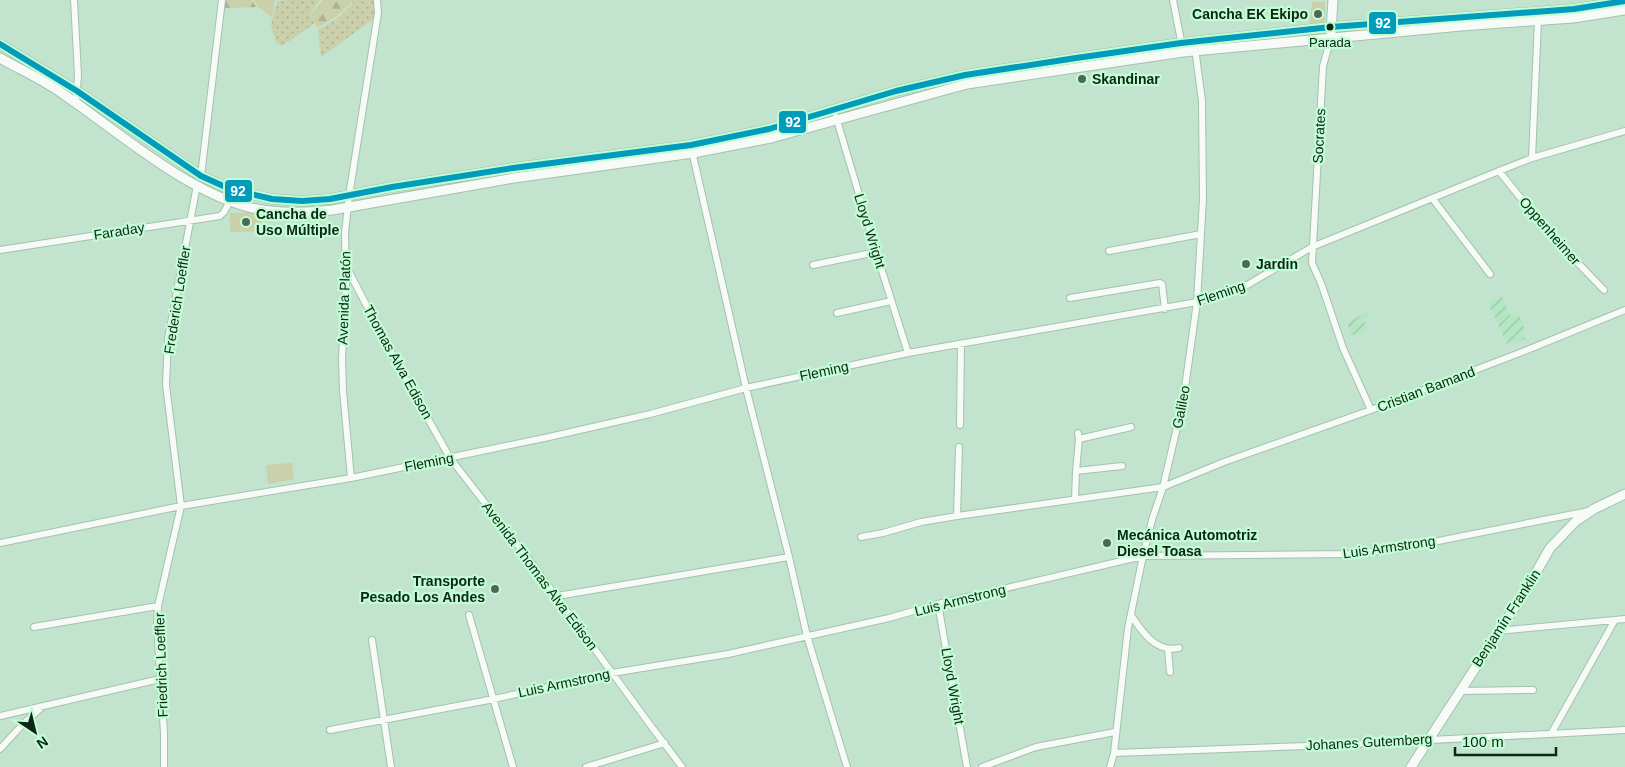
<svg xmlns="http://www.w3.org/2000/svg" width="1625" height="767" viewBox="0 0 1625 767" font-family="Helvetica,sans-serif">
  <defs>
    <pattern id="industrial-furrows" width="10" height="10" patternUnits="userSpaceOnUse" patternTransform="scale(1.25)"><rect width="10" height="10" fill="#b3e7c4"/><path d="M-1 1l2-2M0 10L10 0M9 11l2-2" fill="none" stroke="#99c6a8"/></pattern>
    <pattern id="grass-dots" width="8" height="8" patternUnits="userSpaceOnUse" patternTransform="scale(1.25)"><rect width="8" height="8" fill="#c9d0aa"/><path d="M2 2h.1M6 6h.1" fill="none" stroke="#abb292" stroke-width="1.8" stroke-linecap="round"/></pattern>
    <pattern id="forest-firs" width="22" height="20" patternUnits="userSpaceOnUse" patternTransform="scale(1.25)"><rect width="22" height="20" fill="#c9d0aa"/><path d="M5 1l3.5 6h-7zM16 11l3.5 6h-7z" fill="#abb292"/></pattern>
  </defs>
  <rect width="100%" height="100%" fill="#c2e3cd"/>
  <path fill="url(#industrial-furrows)" d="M1502 297 1510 316 1519 315 1525 331 1522 332 1525 339 1507 344 1488 302Z
    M1368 311 1370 314 1363 319 1368 329 1359 334 1352 335 1347 323Z"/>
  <path fill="url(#grass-dots)" d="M290 0H320L310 14 315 23 282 46 276 42 271 25 277 1Z
    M352 0H373L376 2 375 18 321 57 318 30 338 18 353 3Z"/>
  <path fill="url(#forest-firs)" d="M220 0H252L256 7 226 8Z
    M254 0H275L272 17 258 7Z
    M323 0H351L352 2 337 16 317 28 311 14Z"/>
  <path fill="#c9d0aa" d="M1312 2H1325L1324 25H1310Z
    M261 212 262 231 230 232V213Z
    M292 463 294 479 268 484 266 465Z"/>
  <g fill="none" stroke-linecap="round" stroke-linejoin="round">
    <defs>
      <path id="street" d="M74 0 78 75 76 102
        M1173 0 1182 46
        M1331 38 1323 66 1312 263 1321 283 1343 348 1371 410
        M836 117 877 255 908 353
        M692 151 746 388 789 557 807 636 847 767
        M1532 158 1538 20
        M1499 171 1548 232 1604 290
        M201 176 222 0
        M1432 198 1490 274
        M0 250 220 216 224 212 230 201
        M1109 251 1201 234
        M813 265 876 252
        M346 266 393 356 450 458 531 562 651 726 682 767
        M1070 298 1160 283 1162 284 1165 309
        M837 313 891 301
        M960 425 961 344
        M1079 439 1131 427
        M1076 471 1122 466
        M351 478 343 391 342 358 346 284 345 233 349 196 378 13 377 0
        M1075 499 1076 471 1079 439 1078 433
        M957 516 959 447
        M861 537 883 533 921 522 957 516 1163 487 1224 462 1371 410 1522 352 1625 310
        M0 543 181 506 351 478 549 437 650 414 746 388 908 353 1197 302 1229 293 1249 284 1312 247 1499 171 1532 158 1625 131
        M557 596 789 557
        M938 604 967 767
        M469 615 513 767
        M1131 615C1142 632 1156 653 1179 648
        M34 627 158 606
        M1498 631 1625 619
        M372 640 391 767
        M1168 650 1170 672
        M1460 691 1533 690
        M0 716 160 679
        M330 730 494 699 612 673 728 654 889 618 938 604 1143 556 1352 554 1398 549 1589 511
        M1551 734 1615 620
        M0 749 23 724 41 708
        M1114 753 1335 745 1625 730
        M164 767V733L157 625 158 606 181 506 166 385 168 339 197 185
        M586 767 665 743
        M982 767 1036 747 1115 732
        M1110 767 1114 753 1128 628 1143 556 1152 520 1163 487 1183 402 1197 302 1203 199 1202 101 1195 48"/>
      <path id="secondary" d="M1331 32 1333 0
        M0 44 77 91 201 176 230 189 272 199 302 201 330 199 392 187 513 168 691 145 769 129 896 91 965 75 1076 58 1181 43 1331 27 1574 9 1625 1
        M0 58C21 70 44 80 63 94 119 132 186 192 252 208 278 214 305 213 332 210L514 178 693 153 771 138 967 84 1183 52 1461 26 1573 18 1625 10
        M1411 767 1526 590 1550 548 1576 521 1594 509 1625 494"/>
    </defs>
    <use href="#street" stroke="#a7c0af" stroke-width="8"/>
    <use href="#secondary" stroke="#a7c0af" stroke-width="11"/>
    <use href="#street" stroke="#f6fbf8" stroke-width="6"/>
    <use href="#secondary" stroke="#f6fbf8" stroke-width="9"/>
    <defs>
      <path id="bus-1" d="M0 44 77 91 201 176 230 189 272 199 302 201 330 199 392 187 513 168 691 145 769 129 896 91 965 75 1076 58 1181 43 1331 27 1574 9 1625 1"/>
    </defs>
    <use href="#bus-1" stroke="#c2fed4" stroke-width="10"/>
    <use href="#bus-1" stroke="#019cbc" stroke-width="6"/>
  </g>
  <g fill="#4d6857" stroke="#c2fed4" stroke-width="2">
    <circle cx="1318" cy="14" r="5"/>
    <circle cx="1082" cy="79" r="5"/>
    <circle cx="246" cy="222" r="5"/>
    <circle cx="1246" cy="264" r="5"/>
    <circle cx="1107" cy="543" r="5"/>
    <circle cx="495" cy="589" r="5"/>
  </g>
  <circle fill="#0e2517" stroke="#c2fed4" stroke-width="2" cx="1330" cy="27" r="4.5"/>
  <g text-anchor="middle" stroke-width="4.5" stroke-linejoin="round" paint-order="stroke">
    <g font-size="13" fill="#0e2517" stroke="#c2fed4">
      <text x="1330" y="47">Parada</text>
    </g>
    <g font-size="14" font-weight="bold" fill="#0e2517" stroke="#c2fed4" text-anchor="start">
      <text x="1308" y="19" text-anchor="end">Cancha EK Ekipo</text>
      <text x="1092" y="84">Skandinar</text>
      <text x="256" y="219">Cancha de<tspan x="256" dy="16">Uso Múltiple</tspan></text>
      <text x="1256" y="269">Jardin</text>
      <text x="1117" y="540">Mecánica Automotriz<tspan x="1117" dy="16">Diesel Toasa</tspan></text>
      <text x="485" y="586" text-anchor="end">Transporte<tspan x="485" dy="16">Pesado Los Andes</tspan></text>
    </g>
    <g font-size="14" fill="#0e2517" stroke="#c2fed4">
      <text transform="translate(1319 136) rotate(-87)" y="5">Socrates</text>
      <text transform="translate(119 231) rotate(-9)" y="5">Faraday</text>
      <text transform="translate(870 231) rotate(73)" y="5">Lloyd Wright</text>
      <text transform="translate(1550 231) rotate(49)" y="5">Oppenheimer</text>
      <text transform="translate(1221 293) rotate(-19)" y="5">Fleming</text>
      <text transform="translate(344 298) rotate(-88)" y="5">Avenida Platón</text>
      <text transform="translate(177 300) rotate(-81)" y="5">Frederich Loeffler</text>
      <text transform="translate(398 362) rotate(61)" y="5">Thomas Alva Edison</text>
      <text transform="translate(824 371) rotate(-12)" y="5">Fleming</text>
      <text transform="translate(1426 389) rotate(-21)" y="5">Cristian Bamand</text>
      <text transform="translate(1181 407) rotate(-79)" y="5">Galileo</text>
      <text transform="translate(429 462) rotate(-11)" y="5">Fleming</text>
      <text transform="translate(1389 547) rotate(-8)" y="5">Luis Armstrong</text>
      <text transform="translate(540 576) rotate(53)" y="5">Avenida Thomas Alva Edison</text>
      <text transform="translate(960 600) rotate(-14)" y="5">Luis Armstrong</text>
      <text transform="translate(1506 618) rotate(-57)" y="5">Benjamín Franklin</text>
      <text transform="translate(161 665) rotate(-92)" y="5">Friedrich Loeffler</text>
      <text transform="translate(564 683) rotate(-12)" y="5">Luis Armstrong</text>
      <text transform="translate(953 686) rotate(80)" y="5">Lloyd Wright</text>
      <text transform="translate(1369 742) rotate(-3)" y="5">Johanes Gutemberg</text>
    </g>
  </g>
  <g stroke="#c2fed4" stroke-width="2">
    <rect x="1368" y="11" width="29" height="24" rx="5" fill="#019cbc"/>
    <rect x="778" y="110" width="29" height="24" rx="5" fill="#019cbc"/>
    <rect x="224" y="179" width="29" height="24" rx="5" fill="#019cbc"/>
  </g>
  <g font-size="14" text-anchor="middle" font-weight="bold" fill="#fff">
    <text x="1383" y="28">92</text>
    <text x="793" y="127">92</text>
    <text x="238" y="196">92</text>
  </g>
  <g transform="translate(35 732) rotate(145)" stroke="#c2fed4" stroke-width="4" paint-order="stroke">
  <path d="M0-4L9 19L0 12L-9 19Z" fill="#0e2517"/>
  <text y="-8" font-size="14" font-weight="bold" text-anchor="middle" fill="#0e2517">N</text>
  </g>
  <path d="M1455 747v8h101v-8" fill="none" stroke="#0e2517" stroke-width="2.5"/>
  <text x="1462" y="747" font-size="15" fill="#0e2517" stroke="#c2fed4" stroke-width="4" paint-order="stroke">100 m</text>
</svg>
